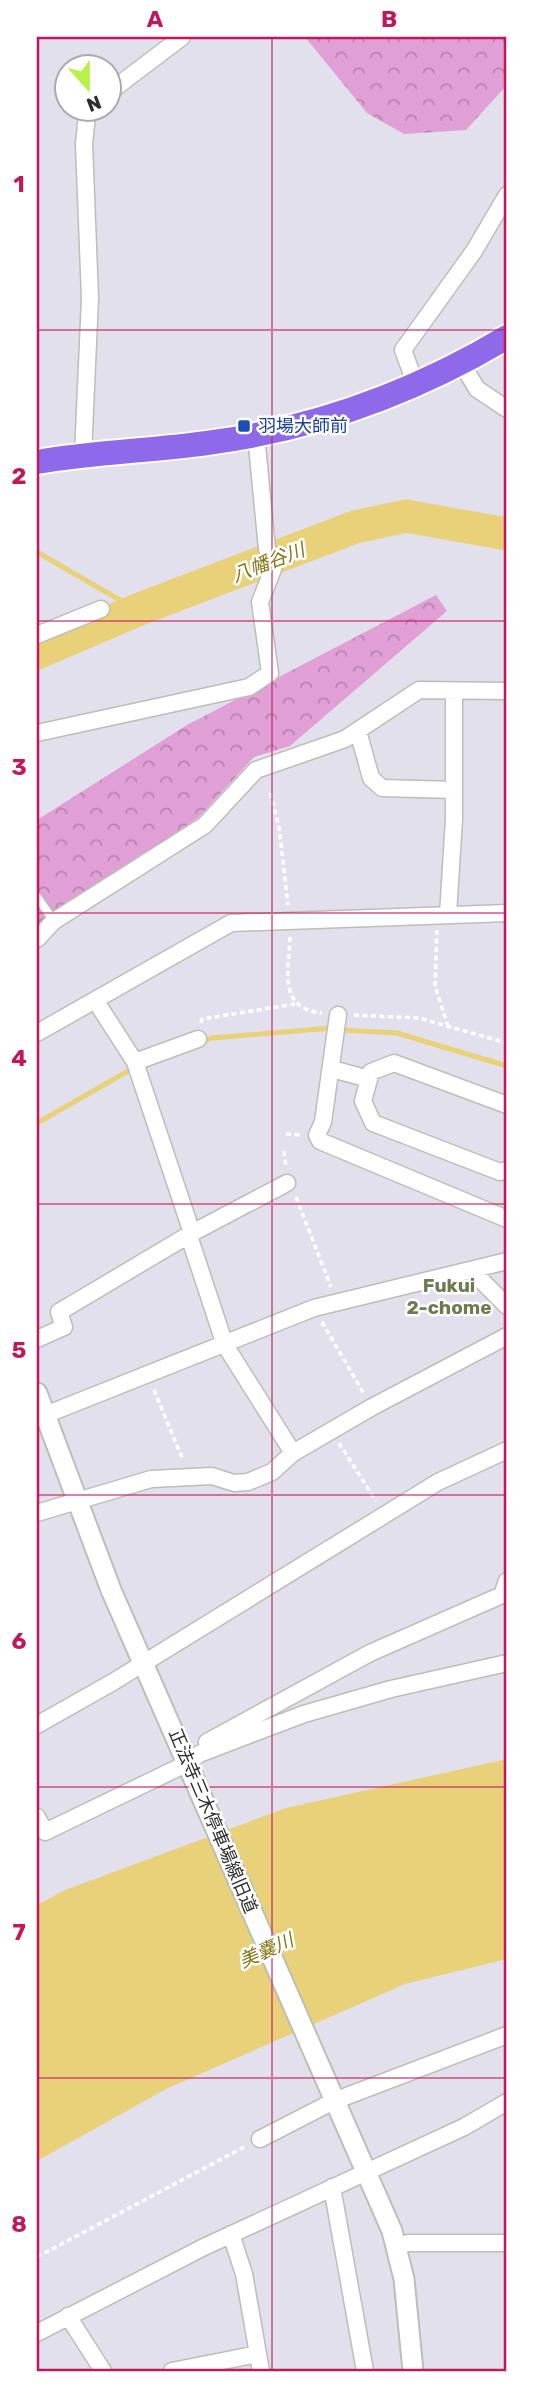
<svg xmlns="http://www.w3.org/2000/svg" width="544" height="2408" viewBox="0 0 544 2408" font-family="Rubik,'Noto Sans JP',sans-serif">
  <defs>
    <pattern id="forest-crowns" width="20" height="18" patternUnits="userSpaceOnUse" patternTransform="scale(1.75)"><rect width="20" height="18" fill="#e1a0d5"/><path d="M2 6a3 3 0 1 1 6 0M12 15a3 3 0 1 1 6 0" fill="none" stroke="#b783ad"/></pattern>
  </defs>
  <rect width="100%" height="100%" fill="#e2e0ed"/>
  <path fill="url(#forest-crowns)" d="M305 37H507V85L466 130 404 134 367 113Z
    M436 595 447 611 290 746 254 757 199 817 37 926V820L187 725Z"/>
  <path fill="#e9d17a" d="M507 1759V1959L405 1984 166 2089 37 2161V1905L65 1890 286 1808Z"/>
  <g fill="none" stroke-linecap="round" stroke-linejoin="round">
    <path stroke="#e9d17a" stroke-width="5" d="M37 552 137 610
      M343 1030 397 1033 507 1066
      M199 1043 212 1038 332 1028
      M37 1123 130 1070"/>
    <path stroke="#e9d17a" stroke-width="33" d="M37 653 137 610 355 527 406 516 507 534"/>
    <defs>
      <path id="service" d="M37 897 54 921"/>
      <path id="minor" d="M108 93 182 37
        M462 364 477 389 507 409
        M416 385 403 350 474 251 507 195
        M83 454 90 298 84 144 87 114 92 108
        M37 635 101 609
        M358 731 371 778 382 788 454 790
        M37 733 249 687 270 673 260 602 273 569 267 549 256 435
        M448 914 454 819V691
        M37 939 54 921 205 825 256 770 345 739 419 690 507 691
        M95 1000 135 1062 192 1233
        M338 1015 323 1122 317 1135 320 1141 507 1219
        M37 1033 231 923 507 913
        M135 1062 198 1039
        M332 1069 369 1079
        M507 1105 394 1063 371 1072 363 1101 373 1123 500 1172 507 1170
        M189 1236 225 1345 293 1453 372 1407 507 1336
        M471 1270 507 1306
        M37 1339 64 1327 59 1312 192 1233 287 1183
        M45 1415 314 1308 507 1261
        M37 1513 151 1479 212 1476 234 1483 248 1482 272 1472 293 1453
        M37 1725 113 1682 438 1482 507 1450
        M207 1742 370 1653 502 1595 507 1581
        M37 1817 45 1832 188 1763 199 1754 304 1714 391 1689 507 1663
        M260 2139 334 2101 507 2035
        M332 2187 365 2371
        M231 2234 244 2274 261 2371
        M396 2246 408 2243H507
        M68 2316 103 2371
        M37 2333 204 2247 464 2127 507 2102
        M172 2371 258 2354"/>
      <path id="tertiary" d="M37 1393 111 1590 392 2231 404 2279 413 2371"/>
      <path id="primary" d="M37 462C93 452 150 451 207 443 314 429 415 392 507 337"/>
    </defs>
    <use href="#service" stroke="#bbbfb4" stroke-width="11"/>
    <use href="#minor" stroke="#bbbfb4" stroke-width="19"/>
    <use href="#tertiary" stroke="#bbbfb4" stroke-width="23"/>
    <use href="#primary" stroke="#fff" stroke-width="28"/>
    <path stroke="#fff" stroke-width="3.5" stroke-dasharray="5 3.5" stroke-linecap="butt" d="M270 793 279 827 288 905
      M437 930 435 986 448 1026
      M290 937C289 971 277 1008 322 1013
      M354 1015 419 1018 507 1043
      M201 1023 202 1019 295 1004
      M286 1134 301 1135
      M284 1151 286 1167
      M296 1197 331 1287
      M322 1322 364 1394
      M154 1390 183 1460
      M339 1443 376 1501
      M37 2257 246 2146"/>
    <use href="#service" stroke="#fff" stroke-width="8"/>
    <use href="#minor" stroke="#fff" stroke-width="16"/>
    <use href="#tertiary" stroke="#fff" stroke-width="19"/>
    <use href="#primary" stroke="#8e69ea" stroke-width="24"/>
  </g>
  <path fill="none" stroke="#c2185b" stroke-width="2" stroke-opacity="0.55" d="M272 37V2371M37 330H507M37 621H507M37 913H507M37 1204H507M37 1495H507M37 1787H507M37 2078H507"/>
  <rect fill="#1a4fb4" stroke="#fff" stroke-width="2.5" x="237" y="419" width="14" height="14" rx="3.5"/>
  <g text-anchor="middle" stroke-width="5" stroke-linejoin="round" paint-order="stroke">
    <g font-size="18" fill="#164399" stroke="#fff" text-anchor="start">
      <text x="258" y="432">羽場大師前</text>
    </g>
    <g font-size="18" fill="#2d2d2d" stroke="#fff">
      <text transform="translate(213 1821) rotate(67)" y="6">正法寺三木停車場線旧道</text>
    </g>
    <g font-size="19" font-style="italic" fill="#857514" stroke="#fff">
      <text transform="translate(268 562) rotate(-21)" y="7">八幡谷川</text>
      <text transform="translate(266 1950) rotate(-24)" y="7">美嚢川</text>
    </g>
    <g font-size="19" font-weight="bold" fill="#6d7c4f" stroke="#fff">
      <text x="449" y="1292">Fukui<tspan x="449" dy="22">2-chome</tspan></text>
    </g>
  </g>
  <rect width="544" height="2408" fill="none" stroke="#ffffff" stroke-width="77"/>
  <g transform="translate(88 88) rotate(159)"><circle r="33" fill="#ffffff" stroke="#ababab" stroke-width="2"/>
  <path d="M0-5L12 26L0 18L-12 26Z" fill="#b9f14a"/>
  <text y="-10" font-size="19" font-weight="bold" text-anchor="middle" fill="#2d2d2d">N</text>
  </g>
  <rect x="38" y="38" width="467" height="2332" fill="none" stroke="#c2185b" stroke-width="2.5"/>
  <g font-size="23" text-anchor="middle" font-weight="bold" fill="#c2185b">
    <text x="155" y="27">A</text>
    <text x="389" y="27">B</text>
    <text x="19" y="192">1</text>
    <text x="19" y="484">2</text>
    <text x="19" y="775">3</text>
    <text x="19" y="1066">4</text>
    <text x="19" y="1358">5</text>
    <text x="19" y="1649">6</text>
    <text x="19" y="1940">7</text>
    <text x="19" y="2232">8</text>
  </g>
</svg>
